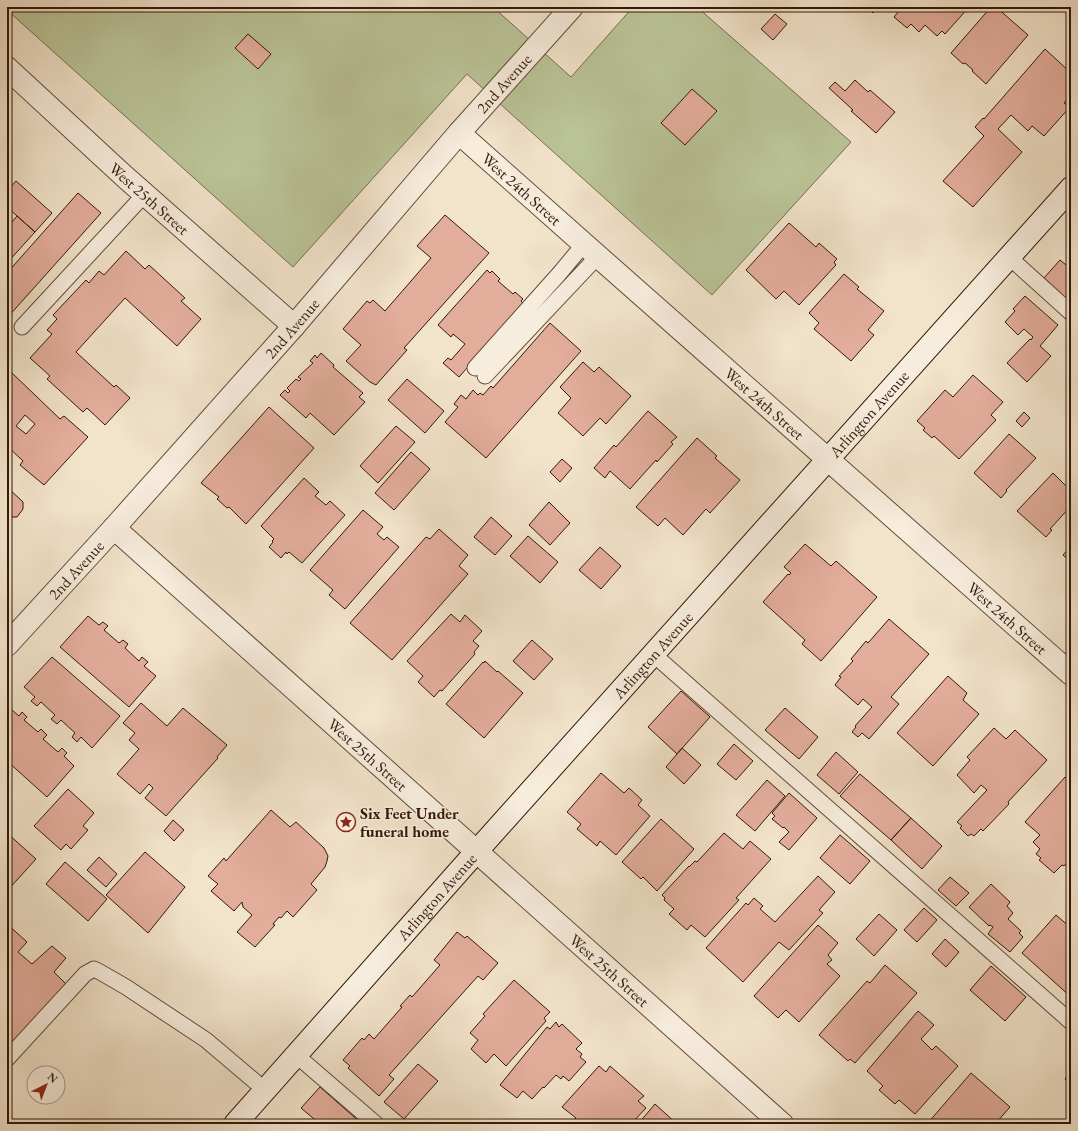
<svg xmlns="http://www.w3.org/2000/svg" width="1078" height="1131" viewBox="0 0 1078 1131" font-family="'EB Garamond',serif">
  <rect width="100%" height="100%" fill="#f2e3cb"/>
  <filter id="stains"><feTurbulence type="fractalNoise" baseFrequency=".005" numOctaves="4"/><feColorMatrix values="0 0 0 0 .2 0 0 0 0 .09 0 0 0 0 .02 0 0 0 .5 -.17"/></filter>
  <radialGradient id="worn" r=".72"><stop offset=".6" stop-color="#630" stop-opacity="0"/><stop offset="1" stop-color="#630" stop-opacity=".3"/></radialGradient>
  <path fill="#bac498" stroke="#766e50" d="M7 7H493L571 77 633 7H697L851 142 712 295 467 74 293 267 7 10Z"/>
  <path fill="#e3ad9c" stroke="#331809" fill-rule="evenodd" d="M867 7H878L873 13Z
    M901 7H969L945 34 942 31 937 36 925 25 919 32 911 24 907 28 894 17 898 12 897 11Z
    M991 7H996L1028 35 986 84 972 71 973 70 965 63 963 64 951 53Z
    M775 14 787 24 773 40 761 29Z
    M248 34 271 54 258 69 235 48Z
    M1045 49 1071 73V95L1064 103 1070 107 1044 136 1032 126 1028 131 1011 115 998 129 1022 152 973 207 943 181 984 136 975 127 983 118 984 119Z
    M855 80 868 92 870 90 895 112 876 133 851 111 853 110 829 88 835 82 845 91Z
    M692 89 717 111 685 145 661 123Z
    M16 181 52 213 35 232 7 207V191Z
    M78 193 101 213 7 318V273Z
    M445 215 489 253 404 348 407 350 376 385 370 382 346 361 361 345 343 329 367 301 370 303 373 300 385 311 431 258 417 246Z
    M17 216 35 232 7 263V228Z
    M789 223 816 247 819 243 837 259 834 262 836 265 799 305 784 291 776 299 746 270Z
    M126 251 145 269 149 265 185 298 181 301 201 319 177 346 125 298 76 352 114 387 116 385 130 398 105 425 87 408 83 412 47 379 50 376 30 358 52 334 47 330 57 319 53 315 86 280 89 283 99 271 104 275Z
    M1060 260 1071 269V303L1044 278Z
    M487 270 490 273 492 271 500 279 498 281 513 294 515 292 523 299 521 301 524 304 459 377 443 363 448 358 451 360 465 344 453 334 451 337 438 325Z
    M844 274 859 287 857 289 884 311 868 330 874 335 851 361 814 329 819 323 809 313Z
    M1025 296 1058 325 1040 346 1051 356 1027 382 1007 363 1030 339 1031 340 1033 337 1024 329 1018 335 1005 322 1015 311 1013 309Z
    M550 323 581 351 486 458 445 422 458 407 454 404 461 395 466 399 473 390 478 395 480 393 483 395 491 386 493 388Z
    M321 353 334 365 333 367 363 393 359 397 365 402 334 435 310 413 306 418 280 395 285 390 288 393 290 391 287 388 296 379 299 381 301 379 298 377 313 363 310 361 315 355 317 358Z
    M583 362 594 372 599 367 631 396 606 424 600 418 583 436 558 413 571 398 560 387Z
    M7 371 10 373 11 372 60 419 64 416 88 437 44 485 20 465 23 461 7 446ZM25 415 35 424 26 434 16 426Z
    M973 375 1003 402 991 415 996 420 959 459 934 436 932 438 923 430 925 428 917 421 945 390 953 397Z
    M407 379 444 411 425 433 388 400Z
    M269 407 314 448 246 524 229 507 227 508 217 499 219 497 201 483Z
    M648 411 677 437 671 442 673 444 657 462 656 460 630 489 610 471 605 478 594 468 614 445 616 447Z
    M1024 412 1030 418 1022 427 1016 421Z
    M396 426 415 442 378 483 360 466Z
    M1009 434 1036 458 1006 490 1007 491 1001 498 974 473Z
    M697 438 717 456 715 458 740 480 710 513 706 509 683 535 665 518 658 526 636 507Z
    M411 452 430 469 394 510 375 493Z
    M562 459 572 468 560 482 550 472Z
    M1053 473 1067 487 1071 483V506L1050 529 1052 530 1046 537 1017 511Z
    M304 478 319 492 315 496 326 505 330 501 345 515 302 563 289 552 287 554 286 552 281 558 269 547 273 542 272 541 274 539 261 526Z
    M7 487 23 502V509L17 517H9L7 519Z
    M549 502 570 523 550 545 529 525Z
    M363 510 383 527 377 534 384 540 387 537 399 547 345 609 329 595 333 590 310 570Z
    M491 517 512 536 495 555 474 537Z
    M439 529 468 555 459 566 468 574 392 660 350 623 426 537 430 539Z
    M528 536 558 562 540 583 510 556Z
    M805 544 831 566 836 561 877 597 821 661 802 644 805 640 763 602 788 574 789 575 791 573 784 567Z
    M1071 546V562L1063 555Z
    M600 547 621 566 601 589 579 570Z
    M451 614 460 622 465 615 482 631 473 641 479 646 474 652 475 654 442 691 440 690 434 697 418 682 423 676 407 661Z
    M88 616 99 625 103 622 108 626 104 630 119 643 123 640 128 644 125 648 139 661 142 657 148 662 144 666 156 676 129 707 60 647Z
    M889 619 929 654 891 697 899 704 869 739 862 733 858 737 852 732 856 727 855 726 872 707 863 699 858 705 835 685 841 677 839 676 853 661 851 659 866 641 868 643Z
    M532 640 553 659 534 680 513 661Z
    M52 657 120 716 92 748 81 737 77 742 72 737 75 733 61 720 57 724 51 719 55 715 41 702 37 706 31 701 35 697 24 687Z
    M485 661 497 672 498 671 523 693 484 738 446 704 483 662 484 663Z
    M948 676 967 693 963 700 979 714 933 766 897 733Z
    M681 691 710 717 677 754 648 727Z
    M141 703 167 726 183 708 227 745 217 757 218 758 166 816 145 798 153 788 149 784 140 794 117 774 139 749 129 740 135 733 123 723Z
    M7 706 19 716 22 712 27 717 24 720 38 732 41 729 47 735 43 739 58 752 62 748 67 753 64 756 74 766 47 797 7 761Z
    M785 708 818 737 799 759 765 730Z
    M994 728 1006 739 1015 730 1047 760 1008 802 1009 804 983 831 981 829 974 836 971 834 968 836 960 828 962 826 957 822 987 790 981 785 974 793 957 775 970 760 967 757Z
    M734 744 753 761 736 780 717 764Z
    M682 748 701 765 684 784 666 767Z
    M836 752 858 772 839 794 817 775Z
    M601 773 624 793 629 788 642 800 638 805 650 816 616 855 600 841 597 846 577 829 581 824 567 812Z
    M860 774 911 818 891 840 840 796Z
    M1065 777 1071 782V858L1064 866 1062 865 1054 873 1039 860 1041 858 1036 854 1040 849 1033 842 1040 835 1025 822Z
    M767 780 785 796 755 831 736 815Z
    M68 789 94 813 83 826 88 830 71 849 66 844 61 850 34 826Z
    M789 793 817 818 789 850 779 842 789 832 784 827 783 828 772 819 775 816 772 813Z
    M271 810 290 827 296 822 324 848 328 856 327 861 325 867 311 884 317 890 293 917 287 911 281 918 279 917 273 924 275 925 255 947 237 932 252 915 243 907 242 902 234 911 211 891 218 884 208 876 224 858 226 861Z
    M911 818 942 846 922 869 891 840Z
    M661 819 694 849 657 891 643 877 641 879 622 862Z
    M173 820 184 830 174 841 164 831Z
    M7 833 36 859 7 891Z
    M724 833 743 849 750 841 771 859 736 898 739 900 705 937 691 925 687 930 669 914 674 909 664 900 665 898 662 895 689 866V867L695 861 697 862Z
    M840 835 870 861 850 884 820 858Z
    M145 852 185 887 148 933 106 895Z
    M99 857 117 874 106 887 87 870Z
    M65 862 107 899 88 921 46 884Z
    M818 876 835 892 819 910 823 913 789 950 779 942 743 982 706 948 746 903 748 905 754 898 763 906 760 909 775 922Z
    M950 877 969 893 956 906 938 890Z
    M991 884 1010 902 1007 906 1013 913 1008 919 1021 931 1019 933 1023 937 1010 952 988 934 993 927 990 925 989 926 969 907Z
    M924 908 937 920 917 942 904 930Z
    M879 914 897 930 874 956 856 939Z
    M1056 915 1071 928V997L1022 953Z
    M7 924 27 942 18 952 32 964 52 946 66 958 54 972 68 986 13 1047 7 1041Z
    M818 925 838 943 828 955 832 960 827 964 840 976 799 1022 786 1010 778 1018 754 996Z
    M457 932 465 938 467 936 498 963 483 980 478 976 389 1075 394 1079 379 1096 348 1068 350 1066 343 1060 362 1038 364 1040 369 1034 374 1039 402 1007 400 1006 410 995 412 997 440 965 434 960Z
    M945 939 959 952 946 967 932 954Z
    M885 965 917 993 855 1063 850 1059 848 1061 819 1035 867 981 870 983Z
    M991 966 1026 997 1005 1021 970 990Z
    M514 980 550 1012 544 1018 546 1021 506 1066 494 1054 486 1063 471 1049 478 1040 470 1033 485 1016 483 1014Z
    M918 1011 934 1025 921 1039 932 1050 936 1046 958 1066 915 1114 899 1100 895 1104 879 1090 883 1086 867 1071Z
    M556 1022 559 1027 562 1024 582 1043 576 1049 582 1054 580 1057 586 1062 569 1081 563 1076 561 1079 556 1075 544 1088 543 1087 532 1099 523 1091 517 1098 500 1085 547 1027 550 1029Z
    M418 1064 438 1081 404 1119 384 1102Z
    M599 1066 606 1072 610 1066 644 1096 638 1101 646 1108 631 1124 571 1123 576 1118 562 1107Z
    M1071 1072V1085L1065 1079Z
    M971 1073 1010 1107 995 1124H927Z
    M320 1087 362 1124H320L301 1108Z
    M655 1104 677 1124H638Z"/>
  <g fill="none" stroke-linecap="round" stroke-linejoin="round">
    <defs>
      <path id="lane" d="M1009 257 1071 313
        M22 327 145 194
        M475 368 559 274 584 244
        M485 376 598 256
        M653 654 1071 1022
        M296 1055 376 1124
        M7 1059 85 974 94 969 100 972 126 987 206 1040 265 1090"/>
      <g id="street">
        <path id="s1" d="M7 68 124 176 294 326"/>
        <path id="s2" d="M459 133 584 244 1071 674"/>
        <path id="s3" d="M114 528 782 1124"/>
        <path id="s4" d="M7 645 114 528 294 326 459 133 572 7"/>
      </g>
      <g id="secondary">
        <path id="s5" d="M235 1124 476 852 1071 188"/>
      </g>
    </defs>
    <use href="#lane" stroke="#634b3a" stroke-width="17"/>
    <use href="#street" stroke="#634b3a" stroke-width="24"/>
    <use href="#secondary" stroke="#331809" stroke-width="24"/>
    <use href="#lane" stroke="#f7eddd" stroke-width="15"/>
    <use href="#street" stroke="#f7eddd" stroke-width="22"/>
    <use href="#secondary" stroke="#f7eddd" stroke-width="22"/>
  </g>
  <defs>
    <symbol id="sight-ring" viewBox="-11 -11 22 22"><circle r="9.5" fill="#f7eddd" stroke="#8f2418" stroke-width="1.5"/><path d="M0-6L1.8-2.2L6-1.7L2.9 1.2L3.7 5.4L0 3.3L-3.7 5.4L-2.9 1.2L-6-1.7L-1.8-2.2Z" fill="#8f2418"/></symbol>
  </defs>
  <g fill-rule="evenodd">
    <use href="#sight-ring" x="335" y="811" width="22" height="22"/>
  </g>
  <g text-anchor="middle" stroke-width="3" stroke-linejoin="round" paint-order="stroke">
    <g font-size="16" fill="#331809" stroke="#f7eddd">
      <text dy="6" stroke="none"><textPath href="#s4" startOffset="750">2nd Avenue</textPath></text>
      <text dy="6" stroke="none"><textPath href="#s2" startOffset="84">West 24th Street</textPath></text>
      <text dy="6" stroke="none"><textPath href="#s1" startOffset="193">West 25th Street</textPath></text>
      <text dy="6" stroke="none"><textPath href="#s4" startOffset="426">2nd Avenue</textPath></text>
      <text dy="6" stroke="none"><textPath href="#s2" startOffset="408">West 24th Street</textPath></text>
      <text dy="6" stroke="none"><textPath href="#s5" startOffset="952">Arlington Avenue</textPath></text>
      <text dy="6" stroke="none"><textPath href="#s4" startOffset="102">2nd Avenue</textPath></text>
      <text dy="6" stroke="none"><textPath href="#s2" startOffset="732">West 24th Street</textPath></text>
      <text dy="6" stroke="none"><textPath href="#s5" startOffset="628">Arlington Avenue</textPath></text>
      <text dy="6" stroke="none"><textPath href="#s3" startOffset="340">West 25th Street</textPath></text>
      <text dy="6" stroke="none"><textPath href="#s5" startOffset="304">Arlington Avenue</textPath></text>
      <text dy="6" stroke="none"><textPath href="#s3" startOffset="664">West 25th Street</textPath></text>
    </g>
    <g font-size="16" font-weight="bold" fill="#331809" stroke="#f7eddd" text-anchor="start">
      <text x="360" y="819">Six Feet Under<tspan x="360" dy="18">funeral home</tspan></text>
    </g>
  </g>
  <rect width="1078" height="1131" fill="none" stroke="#f2e3cb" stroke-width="24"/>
  <rect x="8" y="8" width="1062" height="1115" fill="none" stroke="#331809" stroke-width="2"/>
  <rect x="12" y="12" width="1054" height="1107" fill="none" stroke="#331809"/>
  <g transform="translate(46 1085) rotate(42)"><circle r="19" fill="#f7eddd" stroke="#a99888"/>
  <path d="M0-3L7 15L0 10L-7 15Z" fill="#8f2418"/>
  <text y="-6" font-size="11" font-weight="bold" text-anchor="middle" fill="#331809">N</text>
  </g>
  <rect width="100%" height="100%" filter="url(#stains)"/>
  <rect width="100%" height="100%" fill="url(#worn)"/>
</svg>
